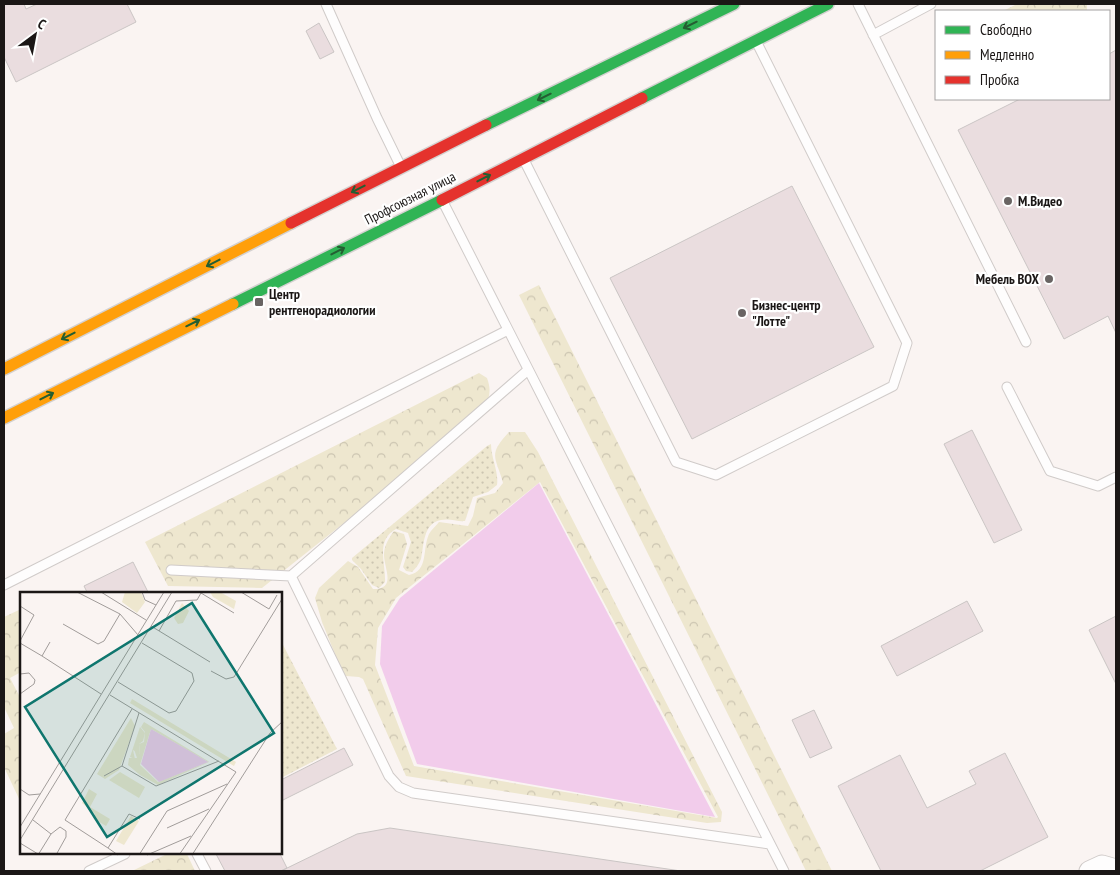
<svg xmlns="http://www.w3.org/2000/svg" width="1120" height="875" viewBox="0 0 1120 875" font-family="'PT Sans Narrow',sans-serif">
  <defs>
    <pattern id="grass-dots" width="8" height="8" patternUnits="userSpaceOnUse" patternTransform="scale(1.25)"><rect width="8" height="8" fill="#eee7cf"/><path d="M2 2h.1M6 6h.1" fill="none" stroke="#ccc5b1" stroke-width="1.8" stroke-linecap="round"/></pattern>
    <pattern id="forest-crowns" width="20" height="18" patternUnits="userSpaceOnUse" patternTransform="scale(1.25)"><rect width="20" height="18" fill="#eee7cf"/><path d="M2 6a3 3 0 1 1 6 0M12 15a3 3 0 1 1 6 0" fill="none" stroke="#ccc5b1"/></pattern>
  </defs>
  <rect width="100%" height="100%" fill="#faf4f2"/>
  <path fill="url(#grass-dots)" d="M491 444C491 458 499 472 497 485L488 492 473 497 465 521C457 522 450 518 441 520 423 523 424 545 421 559 419 564 416 568 412 572L406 571 403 567 411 542 408 533 396 529C375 540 386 564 385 582L379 588 372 585 361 569 352 560V558L487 446Z
    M281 641 337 749 281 778Z"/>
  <path fill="url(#forest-crowns)" fill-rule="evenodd" d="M1017 4H1087V11H1003Z
    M539 285 832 871H806L519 295Z
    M479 373 487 378C495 399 483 409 470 423L262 588 168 586 145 542Z
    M509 432H525L538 452 722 812 721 822 707 823 406 776 363 679 359 677 346 676 341 669 322 622 315 598 319 588 348 561 358 567 373 589C398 589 383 567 384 553 385 544 389 538 394 531L404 534 407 544 399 570 409 575C429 571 422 549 429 534 431 530 436 526 439 522L468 526 473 516 477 498 495 493 503 483C496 456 487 456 509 432ZM540 482 718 817 717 818 414 766 375 665 378 628 396 598Z
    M21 609V672L10 678 21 699V803L4 767V734L14 728 4 707V617Z
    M167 854H187L195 871H132Z"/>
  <path fill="#f2cceb" d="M539 483 715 817 417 764 380 664 382 626 400 598Z"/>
  <path fill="#eadddf" stroke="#cac5c4" d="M4 4H24L26 9 37 4H127L136 22 16 82 4 57Z
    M319 23 334 52 320 59 306 31Z
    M1116 50V333L1108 316 1064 339 958 130 1020 99H1109V54Z
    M792 186 874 347 692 439 610 278Z
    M972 430 1022 530 994 543 944 444Z
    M133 562 149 594H88L84 586Z
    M967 601 983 631 897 676 881 646Z
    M1116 616V684L1089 630Z
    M814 710 832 748 810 758 792 720Z
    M344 748 353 765 281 801V780Z
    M1005 753 1048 837 980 871H881L838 786 900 755 927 808 976 784 969 771Z
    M390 828 681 871H281L357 834Z
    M216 854H280L287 868 281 871H225Z"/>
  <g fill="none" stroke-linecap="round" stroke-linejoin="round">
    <defs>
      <path id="lane" d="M326 4 377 118 400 165
        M858 4 1026 342
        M873 35 931 4
        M525 162 676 462 716 475 893 386 907 343 757 43
        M443 202 784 871
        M528 370 291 576 389 776 399 787 413 793 770 844
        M1007 387 1050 471 1098 486 1116 477
        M171 570 291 576
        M4 585 508 330
        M197 854 206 871
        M89 871 125 854"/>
      <path id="street" d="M1089 871 1102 865 1116 869"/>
      <path id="fast" d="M642 98 828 4
        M486 125 734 4
        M233 304 442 200"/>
      <path id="slow" d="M4 369 291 223
        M4 418 233 304"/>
      <path id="jam" d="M442 200 642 98
        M291 223 486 125"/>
    </defs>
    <use href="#lane" stroke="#d0cbc9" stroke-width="11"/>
    <use href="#street" stroke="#d0cbc9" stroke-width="21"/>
    <use href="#fast" stroke="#d4d1d0" stroke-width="14"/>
    <use href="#slow" stroke="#d4d1d0" stroke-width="14"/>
    <use href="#jam" stroke="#d4d1d0" stroke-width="14"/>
    <use href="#lane" stroke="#fefdfd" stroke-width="9"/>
    <use href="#street" stroke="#fefdfd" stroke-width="19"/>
    <use href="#fast" stroke="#30b455" stroke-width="11"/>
    <use href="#slow" stroke="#ff9f0a" stroke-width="11"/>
    <use href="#jam" stroke="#e5322d" stroke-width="11"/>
  </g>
  <defs><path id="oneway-shaft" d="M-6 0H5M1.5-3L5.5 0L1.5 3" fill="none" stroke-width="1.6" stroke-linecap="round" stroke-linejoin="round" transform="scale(1.25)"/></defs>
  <g stroke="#245e32">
    <use href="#oneway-shaft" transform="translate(690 25) rotate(154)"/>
    <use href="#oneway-shaft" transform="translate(544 97) rotate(154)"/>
    <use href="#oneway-shaft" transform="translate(484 178) rotate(-27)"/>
    <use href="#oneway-shaft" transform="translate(358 189) rotate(153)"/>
    <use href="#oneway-shaft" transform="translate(338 251) rotate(-27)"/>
    <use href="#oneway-shaft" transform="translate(213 263) rotate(153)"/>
    <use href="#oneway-shaft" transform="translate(193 323) rotate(-26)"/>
    <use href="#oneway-shaft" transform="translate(68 336) rotate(153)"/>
    <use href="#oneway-shaft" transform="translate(47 396) rotate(-27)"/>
  </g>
  <g fill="#696463" stroke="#fff" stroke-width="2">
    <circle cx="1008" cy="201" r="5"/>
    <circle cx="1049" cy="279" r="5"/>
    <rect x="254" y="297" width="10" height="10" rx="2.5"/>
    <circle cx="742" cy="313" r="5"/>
  </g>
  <g text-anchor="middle" stroke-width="4.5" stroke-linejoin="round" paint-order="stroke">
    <g font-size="14" fill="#1b1716" stroke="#fff">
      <text transform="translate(410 198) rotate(-27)" y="5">Профсоюзная улица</text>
    </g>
    <g font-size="14" font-weight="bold" fill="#1b1716" stroke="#fff" text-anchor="start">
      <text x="1018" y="206">М.Видео</text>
      <text x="1039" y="284" text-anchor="end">Мебель BOX</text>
      <text x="269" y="299">Центр<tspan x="269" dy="16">рентгенорадиологии</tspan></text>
      <text x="752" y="310">Бизнес-центр<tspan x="752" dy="16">"Лотте"</tspan></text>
    </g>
  </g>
  <g transform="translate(20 592)">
    <rect width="262" height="262" fill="#faf4f2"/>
    <path d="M105 0H121L125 10 117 21 102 10ZM120 135 125 141 123 149 119 152 120 162 113 158 115 167 110 165ZM100 180 125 195 119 206 89 188Z" fill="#eee7cf"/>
    <path d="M190 0H200L216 9 214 17 193 5ZM162 11 169 19 163 31 158 32 154 26ZM112 107 216 170 214 174 110 111ZM111 126 115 134 99 178 85 187 77 182ZM124 130 188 169 189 170 138 193 120 183 108 173 109 166H117L114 157 120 162 119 152 124 150 125 140 121 135ZM131 137 188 170 138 190 120 173ZM69 197 77 202 70 215 90 227 86 234 73 226 75 222 62 211ZM111 224 119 229 104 253 96 249Z" fill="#eee7cf" fill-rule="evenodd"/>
    <path d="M131 137 173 161 188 170 139 190 121 172Z" fill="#f2cceb"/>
    <path fill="none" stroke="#a19c9a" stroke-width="1" d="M57 0 100 22M81 0 126 28M122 0 125 8 136 13M221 0 249 17 257 3M0 14 14 23 0 49M43 32 78 52 84 49 100 22 118 43M131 34 190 70M139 39 156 9 177 8 181 1 214 21M30 50 22 64 81 102M0 51 22 64M191 79 206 87 214 85 262 7M0 82 9 81 15 88 14 92 0 102M98 90 149 121 156 119 174 89 172 81 122 51M90 103 216 180 159 263M119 121 102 174 136 194 199 169M84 184 102 174M0 197 9 203 20 202M13 228 31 242M0 235 144 0M147 236 189 217M0 248 152 0M0 251 18 262M88 256 45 228 112 117M18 263 31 242 40 235 46 239V245L36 263M98 263 88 256 109 222 120 227M119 263 147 219 207 192M127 263 171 244M172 263 250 141 263 129"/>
    <path fill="#0f766e" fill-opacity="0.15" stroke="#0f766e" stroke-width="2.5" d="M172 11 254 141 87 245 5 115Z"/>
    <rect width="262" height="262" fill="none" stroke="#1b1716" stroke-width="2.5"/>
  </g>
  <rect width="1120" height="875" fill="none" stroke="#1b1716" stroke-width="10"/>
  <rect x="935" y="10" width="175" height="90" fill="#ffffff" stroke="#a4a2a2"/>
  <rect x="945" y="26" width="25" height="8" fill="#30b455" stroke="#a4a2a2"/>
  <text x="980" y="35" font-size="15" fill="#1b1716">Свободно</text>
  <rect x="945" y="51" width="25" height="8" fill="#ff9f0a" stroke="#a4a2a2"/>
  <text x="980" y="60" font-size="15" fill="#1b1716">Медленно</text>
  <rect x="945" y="76" width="25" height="8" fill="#e5322d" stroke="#a4a2a2"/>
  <text x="980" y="85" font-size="15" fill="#1b1716">Пробка</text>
  <g transform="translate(35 35) rotate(32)" stroke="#ffffff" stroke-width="4" paint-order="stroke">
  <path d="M0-4L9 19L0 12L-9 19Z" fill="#1b1716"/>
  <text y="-8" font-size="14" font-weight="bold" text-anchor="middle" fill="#1b1716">С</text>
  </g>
</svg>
